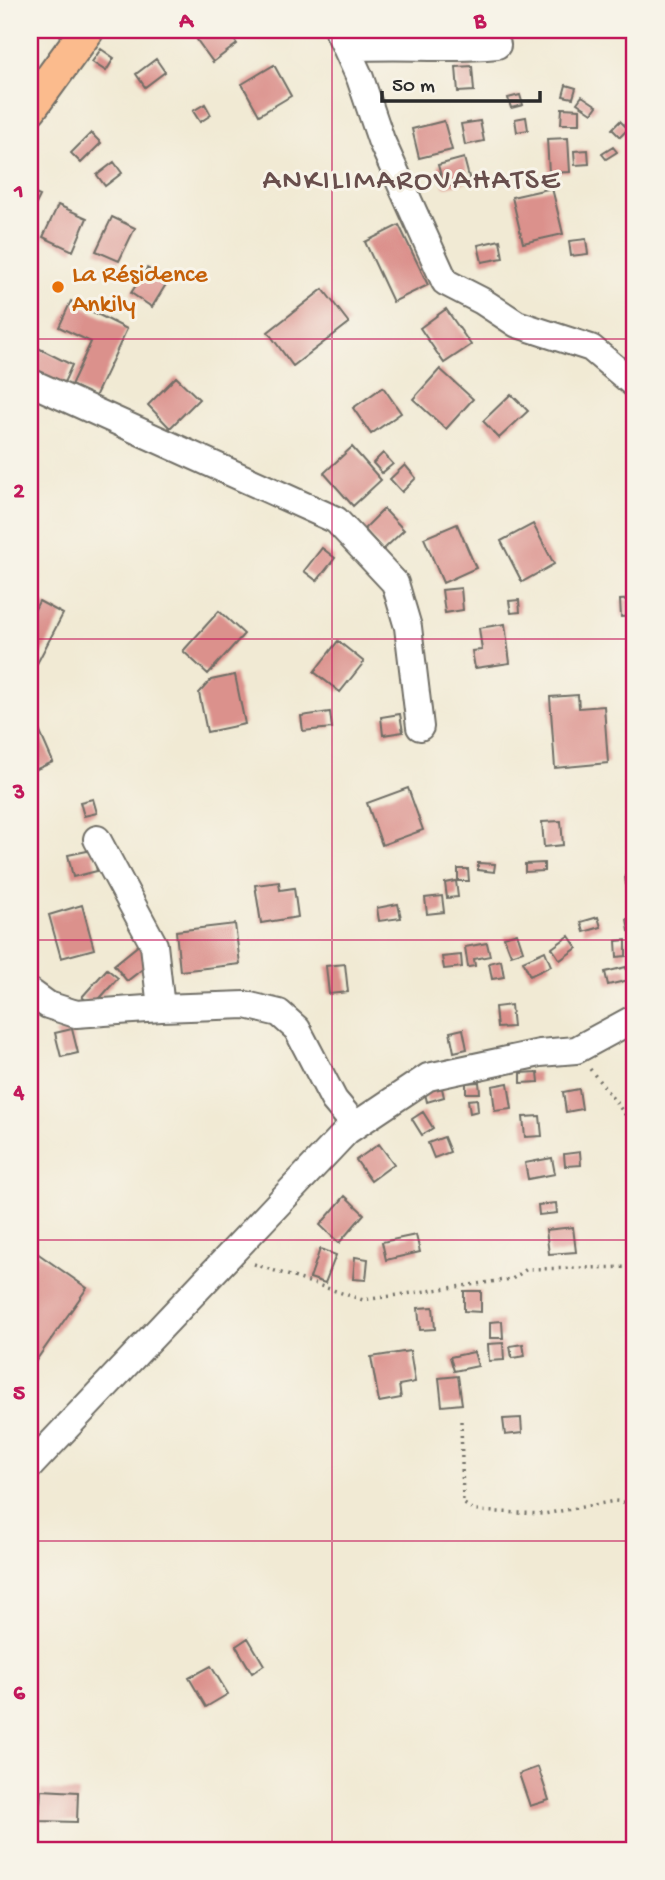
<svg xmlns="http://www.w3.org/2000/svg" width="665" height="1880" viewBox="0 0 665 1880" font-family="'Gochi Hand',sans-serif">
  <rect width="100%" height="100%" fill="#f7f3e8"/>
  <filter id="ink" filterUnits="userSpaceOnUse"><feTurbulence type="fractalNoise" baseFrequency=".0143" numOctaves="2"/><feDisplacementMap in="SourceGraphic" scale="14" xChannelSelector="R" yChannelSelector="G"/><feConvolveMatrix kernelMatrix="1 2 1 2 8 2 1 2 1" color-interpolation-filters="sRGB"/></filter>
  <filter id="wash" filterUnits="userSpaceOnUse"><feTurbulence type="fractalNoise" baseFrequency=".00686" numOctaves="4" result="noise"/><feDisplacementMap in="SourceGraphic" scale="28" xChannelSelector="R" yChannelSelector="G"/><feGaussianBlur stdDeviation="1.57" result="paint"/><feColorMatrix in="noise" values="0 0 0 0 0 0 0 0 0 0 0 0 0 0 0 0 0 1.4 0 .05"/><feComposite in="paint" operator="in"/></filter>
  <g filter="url(#wash)">
    <rect width="100%" height="100%" fill="#f1ead4"/>
    <g id="blocks">
      <path fill="#db918c" d="M210 30H227L237 44 213 62 197 40Z
        M101 49 114 58 106 71 92 62Z
        M156 59 165 72 145 87 136 74Z
        M274 65 291 96 259 115 242 84Z
        M472 66 474 91 458 92 456 67Z
        M566 85 576 88 573 98 563 96Z
        M520 95 523 105 511 108 508 98Z
        M582 96 597 106 592 113 577 103Z
        M205 104 211 115 200 122 193 111Z
        M562 108 580 109V124H561Z
        M526 117 528 130 517 132 515 119Z
        M444 121 452 150 419 158 412 129Z
        M480 121 484 141 465 145 461 124Z
        M620 121 628 129 620 137 612 129Z
        M91 133 101 143 81 163 71 153Z
        M568 138 570 172 549 173 547 139Z
        M613 147 617 152 606 159 602 154Z
        M588 150 589 164 575 165 574 151Z
        M464 158 470 181 444 187 438 165Z
        M114 162 122 173 105 186 97 175Z
        M552 188 563 234 523 243 512 197Z
        M30 192 40 196 30 216Z
        M58 205 87 218 73 251 43 237Z
        M112 217 135 228 119 261 96 251Z
        M399 225 428 285 393 302 365 242Z
        M586 239 588 254 571 256 569 241Z
        M500 240 503 258 482 262 478 245Z
        M147 268 168 281 152 307 131 293Z
        M323 289 349 323 293 366 268 332Z
        M71 301 127 329 95 397 71 385 91 342 59 327Z
        M446 309 471 345 444 363 420 328Z
        M30 344 72 365 62 387 30 371Z
        M440 369 473 399 446 429 413 399Z
        M176 377 199 399 170 428 148 405Z
        M383 387 401 413 371 434 353 408Z
        M511 394 528 411 499 438 483 421Z
        M352 447 381 480 353 506 324 473Z
        M383 453 393 464 382 473 373 463Z
        M405 465 416 478 402 492 390 479Z
        M384 509 404 530 383 550 364 529Z
        M457 524 476 568 443 583 424 538Z
        M533 524 554 564 522 582 501 541Z
        M322 548 335 558 317 581 304 571Z
        M461 588 463 610 445 613 442 590Z
        M635 599V616L621 617 620 600Z
        M519 600 520 612 511 613 509 601Z
        M39 601 63 614 30 677V619Z
        M219 611 244 634 208 674 183 651Z
        M505 624 510 663 475 668 472 651 482 650 479 628Z
        M338 641 364 662 340 692 314 672Z
        M235 675 245 724 207 732 199 693 211 680Z
        M578 695 579 708 604 706 608 763 555 768 550 697Z
        M330 712 332 728 303 731 301 716Z
        M400 714 403 732 383 735 381 717Z
        M39 730 53 762 30 772V734Z
        M408 788 423 830 382 845 367 803Z
        M93 799 97 813 84 816 80 802Z
        M561 821 563 845 544 847 542 822Z
        M92 850 97 871 73 877 68 855Z
        M478 863 495 864 494 872 478 870Z
        M544 863V871L525 872V864Z
        M458 869H468L469 881H458Z
        M635 875V889L627 891 625 876Z
        M456 881 458 897 447 898 445 883Z
        M279 882 280 890 294 888 298 917 261 923 255 885Z
        M442 896 444 912 427 914 425 898Z
        M398 904 401 918 379 921 377 908Z
        M82 905 94 949 61 958 49 915Z
        M598 917 601 927 584 932 581 922Z
        M635 917V930L629 931 627 919Z
        M235 924 240 964 180 971 176 931Z
        M517 933 523 951 511 955 504 937Z
        M569 936 577 948 560 960 552 948Z
        M626 940V956L617 957 616 941Z
        M487 943 490 956 474 959 475 966 468 967 465 947Z
        M140 944 153 961 127 981 114 965Z
        M545 951 551 966 530 976 523 961Z
        M461 955 462 967 444 969 442 957Z
        M501 960 504 977 492 979 489 963Z
        M345 964 348 992 329 994 326 966Z
        M626 967 629 980 608 985 605 972Z
        M107 969 118 978 93 1006 82 997Z
        M511 1005 513 1027 497 1028 495 1007Z
        M72 1029 78 1053 61 1057 55 1033Z
        M463 1029 467 1049 454 1052 450 1032Z
        M538 1072 539 1082 521 1083V1073Z
        M479 1082 480 1093H466V1083Z
        M508 1083 512 1109 495 1111 492 1086Z
        M441 1084 444 1097 427 1102 424 1089Z
        M579 1089 582 1109 566 1112 563 1092Z
        M477 1099 478 1111 470 1113 468 1100Z
        M423 1112 433 1128 422 1135 412 1119Z
        M540 1116 542 1136 525 1137 523 1117Z
        M444 1137 450 1152 434 1158 428 1143Z
        M379 1144 394 1164 371 1181 356 1160Z
        M580 1152 581 1165 565 1166 564 1154Z
        M552 1158 555 1174 528 1179 525 1163Z
        M345 1196 364 1214 339 1243 320 1225Z
        M556 1203 557 1213 539 1215 538 1205Z
        M573 1227 576 1252 549 1254 546 1230Z
        M416 1235 420 1252 386 1260 382 1242Z
        M30 1248 87 1288 30 1369Z
        M320 1249 336 1255 325 1283 310 1278Z
        M355 1257 368 1259 366 1280 353 1279Z
        M464 1291H481V1312L464 1311Z
        M433 1307 435 1329 420 1330 418 1308Z
        M502 1321 503 1338H490V1322Z
        M503 1343 504 1360 489 1361 488 1344Z
        M523 1344 525 1356 512 1358 510 1346Z
        M410 1351 415 1382 399 1385 401 1398 379 1402 371 1357Z
        M474 1352 478 1366 454 1371 450 1357Z
        M458 1376 462 1404 442 1406 439 1378Z
        M521 1418 522 1433 505 1435 503 1419Z
        M248 1638 264 1665 252 1673 236 1646Z
        M211 1666 228 1694 206 1707 189 1678Z
        M538 1767 549 1800 530 1806 519 1774Z
        M41 1790 78 1792 77 1822 39 1821Z"/>
    </g>
  </g>
  <g filter="url(#ink)">
    <use href="#blocks" fill-opacity="0" stroke="#706e66" stroke-width="2"/>
    <g fill="none" stroke-linecap="round" stroke-linejoin="round">
      <defs>
        <path id="minor" d="M338 30 360 78 381 140 445 282 482 301 517 324 591 348 635 385
          M347 48C397 44 447 50 497 45
          M30 382 336 520 395 583 408 627 420 727
          M97 839 154 945 161 1008 246 1005 279 1013 297 1029 334 1100 355 1125
          M30 992 48 1005 76 1014 161 1008
          M30 1466 347 1131 428 1077 540 1053 576 1050 635 1018"/>
        <path id="major" d="M30 108 87 30"/>
      </defs>
      <use href="#minor" stroke="#706e66" stroke-width="30"/>
      <use href="#major" stroke="#706e66" stroke-width="37"/>
      <path stroke="#706e66" stroke-width="3.5" stroke-dasharray="2 5" stroke-linecap="butt" d="M590 1069 635 1127
        M254 1264 363 1300 512 1279 527 1269 635 1267
        M461 1421 463 1503 475 1511 544 1514 615 1501 635 1503"/>
      <use href="#minor" stroke="#fff" stroke-width="26"/>
      <use href="#major" stroke="#fbbb8d" stroke-width="33"/>
    </g>
  </g>
  <path fill="none" stroke="#c2185b" stroke-width="2" stroke-opacity="0.55" d="M332 30V1850M30 339H635M30 639H635M30 940H635M30 1240H635M30 1541H635"/>
  <circle fill="#e8710a" stroke="#f7f3e8" stroke-width="2.5" cx="58" cy="287" r="7"/>
  <g text-anchor="middle" stroke-width="6" stroke-linejoin="round" paint-order="stroke">
    <g font-size="26" fill="#c56008" stroke="#f7f3e8" text-anchor="start">
      <text x="72" y="281">La Résidence<tspan x="72" dy="30">Ankily</tspan></text>
    </g>
    <g font-size="30" letter-spacing="2" fill="#694f4d" stroke="#f7f3e8">
      <text x="412" y="188">ANKILIMAROVAHATSE</text>
    </g>
  </g>
  <rect width="665" height="1880" fill="none" stroke="#f7f3e8" stroke-width="77"/>
  <path d="M382 91v10h158v-10" fill="none" stroke="#2b2b2b" stroke-width="3.5"/>
  <text x="392" y="91" font-size="21" fill="#2b2b2b" stroke="#f7f3e8" stroke-width="5" paint-order="stroke">50 m</text>
  <rect x="38" y="38" width="588" height="1804" fill="none" stroke="#c2185b" stroke-width="2.5"/>
  <g font-size="23" text-anchor="middle" font-weight="bold" fill="#c2185b">
    <text x="186" y="27">A</text>
    <text x="480" y="27">B</text>
    <text x="19" y="197">1</text>
    <text x="19" y="497">2</text>
    <text x="19" y="798">3</text>
    <text x="19" y="1098">4</text>
    <text x="19" y="1399">5</text>
    <text x="19" y="1699">6</text>
  </g>
</svg>
